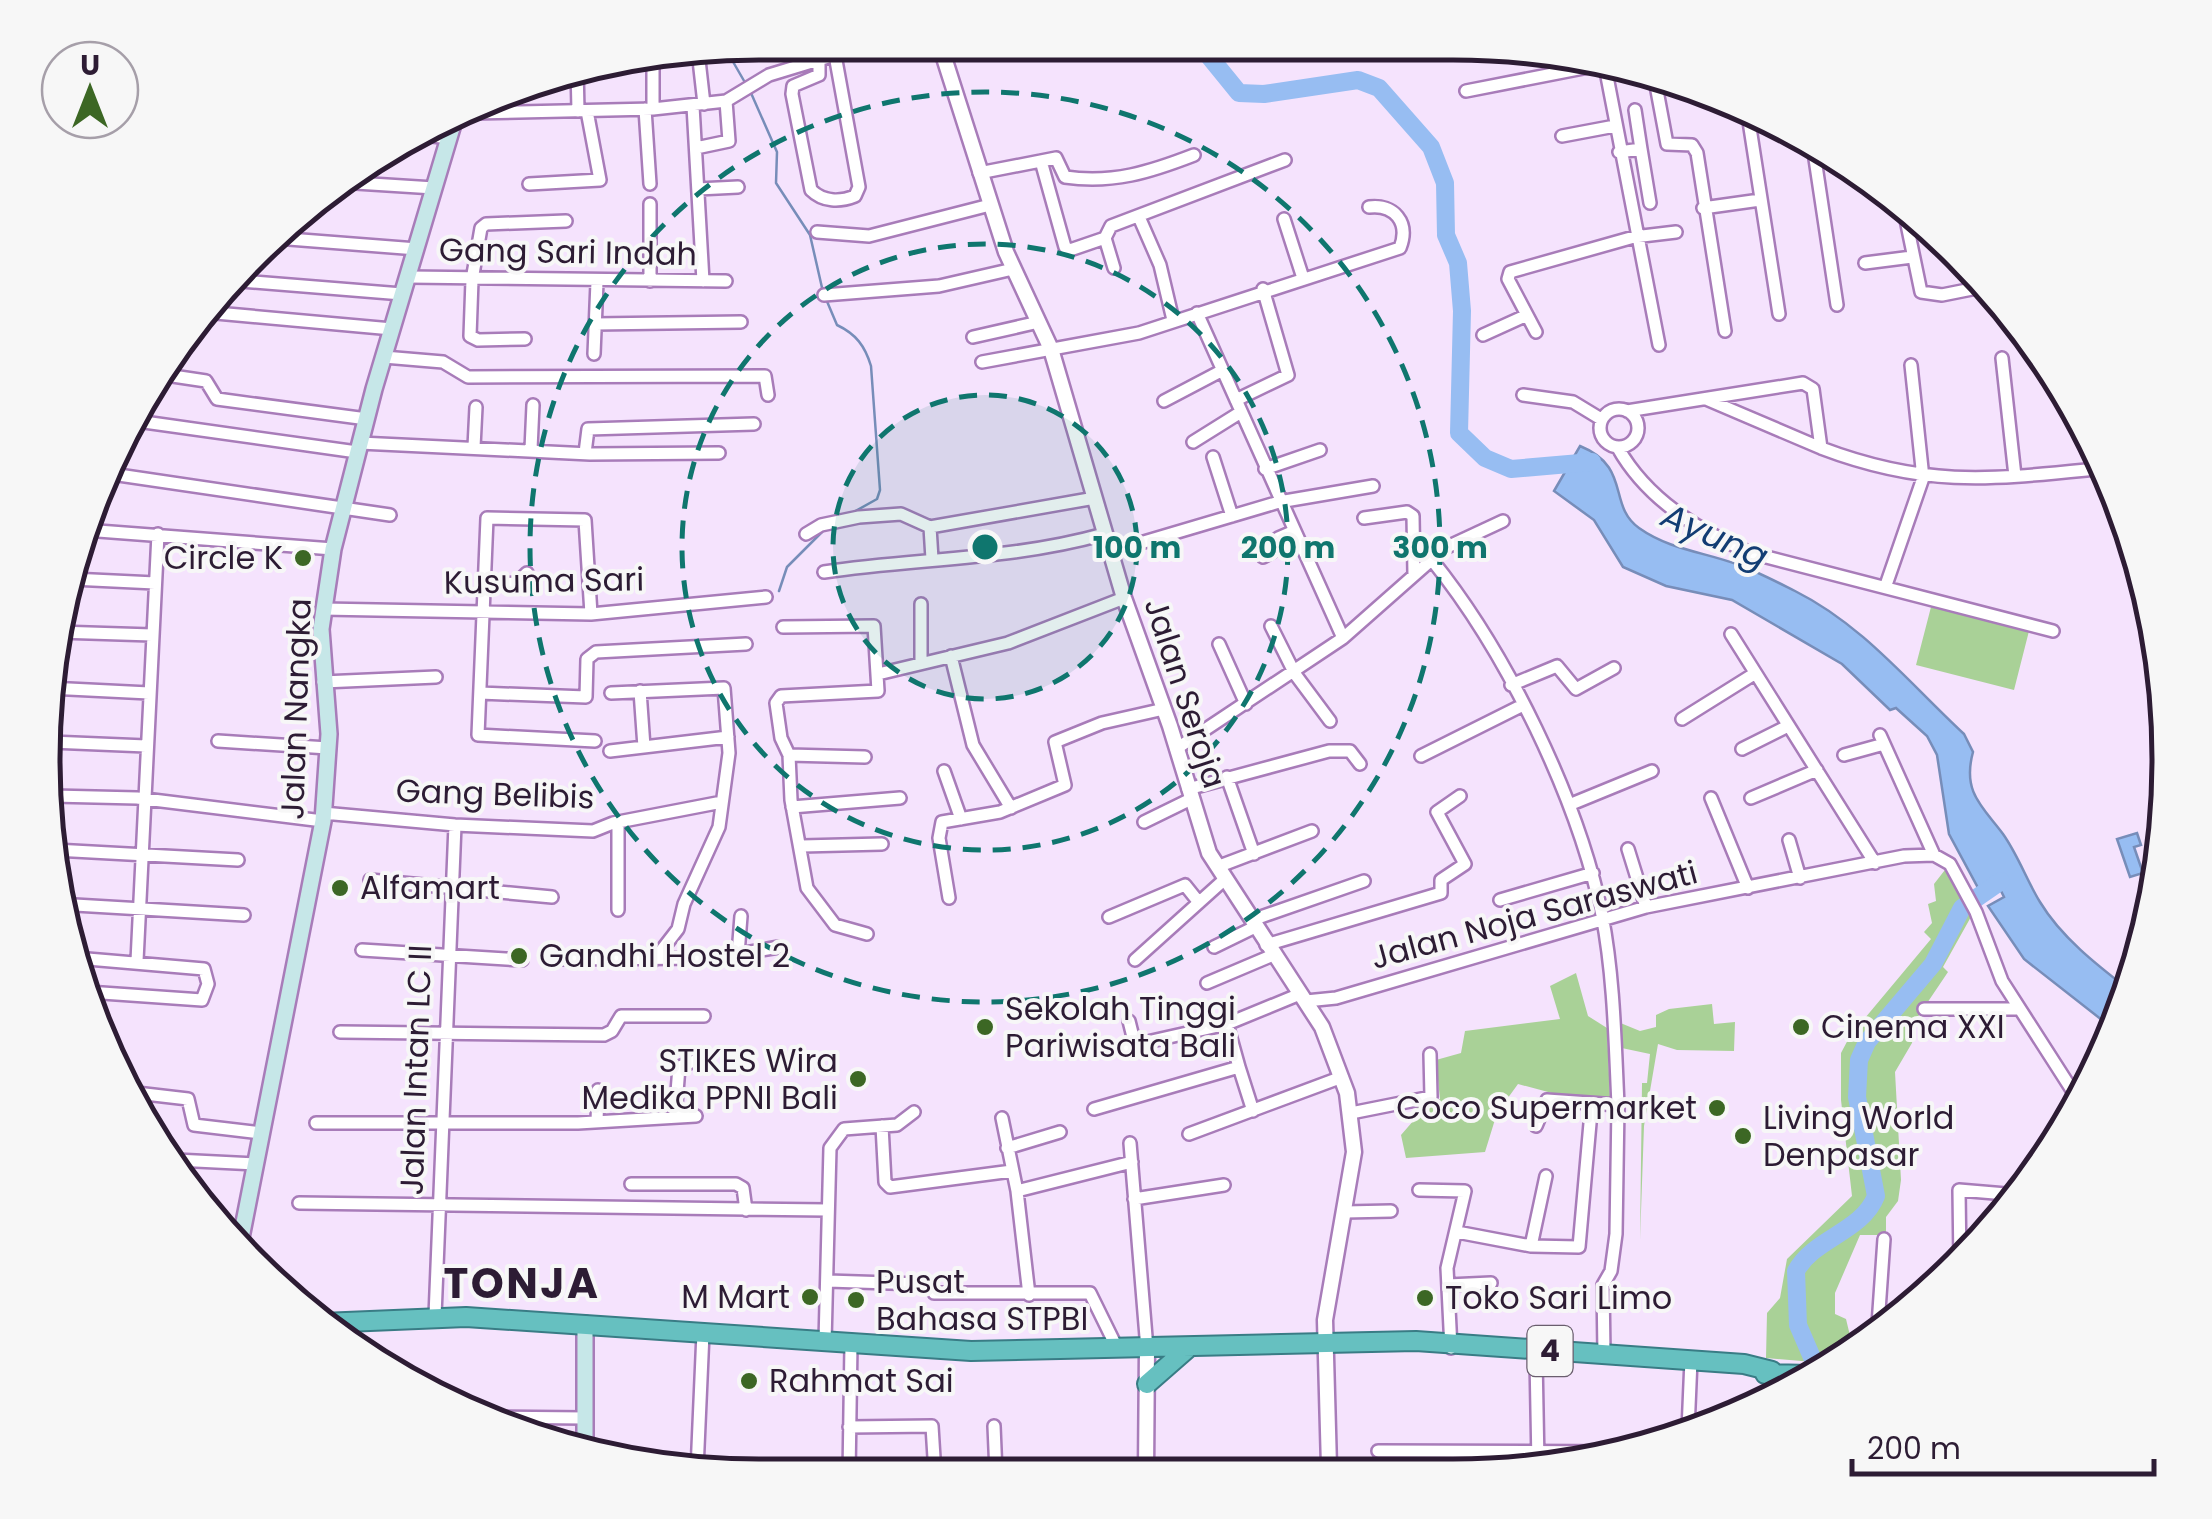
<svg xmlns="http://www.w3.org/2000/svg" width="2212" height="1519" viewBox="0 0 2212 1519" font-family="Poppins,sans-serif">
  <rect width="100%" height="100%" fill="#f5e3fd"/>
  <path fill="#a9d197" d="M1931 607 2029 631 2014 690 1916 665Z
    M1948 866 1972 915 1943 967 1948 972 1917 1018 1912 1043 1895 1072 1901 1180 1898 1201 1886 1217V1235H1860L1835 1293V1314L1846 1319 1852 1344 1825 1363 1766 1358 1767 1313 1780 1298 1787 1259 1852 1196 1841 1100V1053L1850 1036 1931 939 1924 932 1932 923 1928 904 1936 901 1934 884Z
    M1576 973 1588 1016 1607 1028 1610 1098 1563 1096 1518 1084 1497 1113 1485 1152 1406 1158 1401 1135 1414 1120 1417 1106 1440 1099 1436 1060 1461 1053 1465 1031 1560 1019 1550 986Z
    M1712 1004 1714 1024 1735 1022 1734 1051 1677 1050 1658 1044 1644 1126 1640 1240 1642 1083H1647L1650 1054 1617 1047 1618 1022 1640 1031 1656 1027V1015L1669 1009Z"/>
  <path fill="#97bdf2" stroke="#778db9" stroke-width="2.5" d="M1580 446C1632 467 1607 505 1639 528 1670 550 1705 552 1739 565 1758 572 1777 582 1795 591 1863 625 1909 683 1964 734L1973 752C1962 792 1982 806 2003 834 2018 855 2027 881 2040 902 2061 937 2097 965 2128 989L2116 1031 2024 959 1988 906 2004 897 2000 889 1983 897 1949 834 1937 755 1927 736 1896 708 1890 710 1842 664 1732 600 1666 586 1623 567 1594 520 1554 491Z
    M2137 833 2141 845 2134 847 2143 873 2130 877 2117 839Z"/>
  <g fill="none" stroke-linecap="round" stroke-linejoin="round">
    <path stroke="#778db9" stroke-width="2.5" d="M732 46V60L747 86
      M751 93 777 152 776 183 810 235 823 292
      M826 299 837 325C856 334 865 346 871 366L880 490 877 499 852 513
      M779 591 787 567 824 530"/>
    <path stroke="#97bdf2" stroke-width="18" d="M1204 50 1239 93 1264 94 1358 80 1379 88 1431 147 1445 183 1446 235 1458 263 1462 311 1459 433 1485 458 1511 469 1592 462
      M1817 1369 1798 1325 1796 1271C1814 1238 1862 1232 1876 1196L1857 1097 1859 1060 1867 1042 1933 964 1962 908 2001 881"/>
    <defs>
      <path id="minor" d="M653 57V109
        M699 60 704 104
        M819 60V75L793 86 792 94 811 190C823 202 840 202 855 196L859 187 835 55
        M1604 61 1659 345
        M577 67 578 111
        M1655 80 1667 144 1692 145 1697 153 1725 331
        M1466 91 1604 64
        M693 106 703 281
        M645 109 650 184
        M473 113 653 109 726 101 769 75 871 44
        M1748 115 1779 314
        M423 135 450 138
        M1562 136 1615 126
        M1812 139 1837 305
        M696 148 729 141 726 101
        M1641 149 1650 203
        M1619 152 1641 149 1635 110
        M1041 161 1065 247 1070 250 1105 238 1111 226 1285 160
        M979 173 1056 158 1065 177C1113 184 1150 172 1194 155
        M340 182 434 188
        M529 184 600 180 587 111
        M698 189 738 187
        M650 204V281
        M1703 208 1760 200
        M1904 210 1921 292 1942 295 1987 286
        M1139 217 1160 265 1173 320
        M1284 219 1303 278
        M817 232 869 236 990 205
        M276 238 417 249
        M1105 238 1114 268
        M1865 263 1912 257
        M409 277 726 281
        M228 280 402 294
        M824 295 939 286 1013 269
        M205 312 392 329
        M1197 313 1343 638
        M595 324 741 322
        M1536 332 1508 279 1510 272 1634 237 1676 232
        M1483 335 1525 316
        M973 337 1039 322
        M525 339 478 340 470 336 472 280 481 228 486 224 566 221
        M594 354 597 282
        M384 357 443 362 468 377 765 376 768 395
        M2002 358 2015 476
        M982 362 1139 333 1400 248C1410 222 1394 204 1369 207
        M166 375 206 381 217 399 367 419
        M1523 395 1573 402 1601 419
        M1706 399 1821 448
        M1236 400 1288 375 1263 289
        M1164 401 1223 370
        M1600 428a19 19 0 1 1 38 0a19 19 0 1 1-38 0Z
        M1627 411 1803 383 1813 389 1821 448C1929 489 1995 479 2106 468
        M137 421 357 452
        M1193 442 1241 412
        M360 443 590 454 719 453
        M474 447 476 407
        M1618 448C1647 499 1697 530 1751 553L2053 631
        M531 449 533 405
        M585 453 588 429 754 424
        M1213 457 1232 516
        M1265 469 1320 450
        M105 473 390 515
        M1364 518 1407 512 1413 516 1414 575
        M930 527 932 559
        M85 530 333 549
        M806 534 821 525 859 517 901 514 930 527 1095 498
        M1110 552 1279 502 1373 486
        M1263 557 1272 552 1278 538 1292 532
        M1432 560C1507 653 1578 799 1602 915 1614 977 1615 1042 1618 1105L1547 1100 1536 1126
        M824 572C918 558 1012 560 1104 534
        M72 579 155 583
        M485 585 517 583 527 573
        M1886 585 1923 478 1911 365
        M323 609 591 614 766 597
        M591 614 585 520 487 518 478 735 595 741
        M1271 626 1295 674 1330 721
        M783 627 874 626 878 691 781 696 776 703 781 738 789 755 791 800 807 888 835 925 867 934
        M58 632 152 635
        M1731 634 1875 863
        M1219 644 1246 704
        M951 656 973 745 1011 808
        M921 662V604
        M878 674 1008 643 1124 598
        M323 682 436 677
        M1511 685 1557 666 1576 689 1614 668
        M49 688 149 693
        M640 691 644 747
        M480 693 586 697 587 659 596 652 746 644
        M611 693 724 688 729 753 719 827 684 904 678 929 654 960
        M1682 719 1754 674
        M1880 735 1934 855
        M218 741 328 748
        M51 742 146 746
        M1176 749 1343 638 1445 548 1503 521
        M1742 749 1788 726
        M610 751 728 737
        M789 755 865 757
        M1844 755 1884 744
        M1421 756 1523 705
        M944 771 961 819
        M1227 777 1254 854
        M1188 789 1329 751H1350L1360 764
        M53 796 137 798 323 821
        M1711 798 1748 888
        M1751 798 1817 770
        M1569 805 1652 771
        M792 807 900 798
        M323 813 455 825 593 831 613 823 722 802
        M618 822V910
        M1144 822 1191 799
        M1789 840 1800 878
        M2161 842 2163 789 2169 763
        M802 846 882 844
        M1628 849 1646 907
        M55 850 238 860
        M1217 867 1312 831
        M370 880 552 897
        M949 898 939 838 942 822 1000 812 1065 785 1055 742 1102 723 1164 709
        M1500 900 1593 873
        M58 904 244 915
        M1109 917 1185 885 1197 900
        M1252 920 1364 881
        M1266 945 1441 893V880L1465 864 1437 812 1460 796
        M1214 947 1255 927
        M362 950 522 960
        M738 954 741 916
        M76 958 204 969 208 984 202 1000 88 992
        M556 959 716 958 779 947
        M1135 960 1225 879
        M137 961 158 534
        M1207 983 1273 955
        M1306 1001 1336 998 1646 907 1904 856 1934 855 1950 864 1976 912 2002 981 2079 1101
        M1924 1009H2018
        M1129 1021 1135 1045
        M340 1032 604 1035 612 1031 621 1016H704
        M1116 1049 1227 1024 1300 994
        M1239 1067 1253 1111
        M128 1092 188 1099 194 1125 261 1133
        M1094 1109 1239 1067 1227 1024
        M1351 1113 1431 1097 1430 1054
        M675 1117 679 1067 707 1056
        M1002 1118 1017 1191 1029 1295
        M597 1122 598 1090
        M316 1123H578L696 1116
        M882 1126 885 1182 890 1187 1012 1171
        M1189 1134 1342 1077
        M1130 1143 1147 1349
        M1007 1148 1060 1132
        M176 1160 256 1164
        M631 1184H736L743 1188 746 1210
        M1419 1190 1465 1191 1447 1268 1451 1348
        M1017 1191 1132 1162
        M1134 1199 1224 1185
        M299 1203 827 1210
        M1345 1212 1391 1211
        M1457 1232 1531 1246 1579 1247 1591 1112
        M1531 1246 1546 1176
        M1960 1266 1959 1190 2018 1195
        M828 1281 920 1284
        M1448 1285 1491 1283
        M934 1293H1090L1118 1350
        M435 1316 455 825
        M1878 1325 1884 1239
        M825 1342 830 1148 844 1129 897 1125 914 1112
        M1604 1354 1603 1285 1611 1271 1616 1234 1618 1105
        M1536 1358 1538 1464
        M1772 1371 1775 1399
        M475 1417 585 1418
        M994 1426 996 1473
        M849 1427 932 1426 935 1474
        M1688 1430 1691 1360
        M1378 1451 1624 1452
        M763 1466 764 1476
        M697 1470 703 1333
        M849 1475 851 1344"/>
      <path id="tertiary" d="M940 45 1006 252 1051 349 1124 598 1170 726 1209 853 1322 1027 1347 1093 1354 1152 1325 1320 1329 1467
        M1146 1470 1147 1349"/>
      <path id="secondary" d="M239 1248 323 821 329 734 321 629 333 549 374 389 454 121
        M585 1452V1324"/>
      <path id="trunk" d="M322 1323 466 1317 971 1351 1416 1341 1744 1364 1772 1371
        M1765 1374 1809 1375
        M1147 1384 1187 1349"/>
    </defs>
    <use href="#minor" stroke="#a87cb9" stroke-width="16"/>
    <use href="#tertiary" stroke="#a87cb9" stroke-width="19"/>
    <use href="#secondary" stroke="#a87cb9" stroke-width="20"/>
    <use href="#trunk" stroke="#397c85" stroke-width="22"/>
    <use href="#minor" stroke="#fff" stroke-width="11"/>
    <use href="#tertiary" stroke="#fff" stroke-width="14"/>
    <use href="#secondary" stroke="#c6e7e8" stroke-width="15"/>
    <use href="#trunk" stroke="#66c0c0" stroke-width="18"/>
  </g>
  <circle cx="985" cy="547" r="152" fill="#0f766e" fill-opacity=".12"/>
  <g fill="none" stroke="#0f766e" stroke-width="5" stroke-dasharray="18 12">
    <circle cx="985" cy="547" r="152"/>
    <circle cx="985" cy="547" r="303"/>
    <circle cx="985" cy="547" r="455"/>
  </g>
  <g fill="#3c6724" stroke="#f7f7f7" stroke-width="4">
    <circle cx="303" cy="558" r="10"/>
    <circle cx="340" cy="888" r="10"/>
    <circle cx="519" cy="956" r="10"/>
    <circle cx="985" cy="1027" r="10"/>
    <circle cx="1801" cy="1027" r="10"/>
    <circle cx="858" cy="1079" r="10"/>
    <circle cx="1717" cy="1108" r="10"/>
    <circle cx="1743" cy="1136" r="10"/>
    <circle cx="810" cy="1297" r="10"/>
    <circle cx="1425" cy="1298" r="10"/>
    <circle cx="856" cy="1300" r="10"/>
    <circle cx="749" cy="1381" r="10"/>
  </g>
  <g text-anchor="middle" stroke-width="8" stroke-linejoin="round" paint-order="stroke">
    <rect fill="#f7f7f7" stroke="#6a5e6e" stroke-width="2.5" x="1527.5" y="1326" width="45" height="50" rx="8"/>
    <g font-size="30" font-weight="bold" fill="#2d1c34">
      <text x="1550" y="1361">4</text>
    </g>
    <g font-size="32" fill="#2d1c34" stroke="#f7f7f7">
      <text transform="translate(568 252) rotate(1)" y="11">Gang Sari Indah</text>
      <text transform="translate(544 581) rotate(-1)" y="11">Kusuma Sari</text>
      <text transform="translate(1185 693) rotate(72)" y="11">Jalan Seroja</text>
      <text transform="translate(296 709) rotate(-88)" y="11">Jalan Nangka</text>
      <text transform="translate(495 794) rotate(2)" y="11">Gang Belibis</text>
      <text transform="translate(1534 915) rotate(-15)" y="11">Jalan Noja Saraswati</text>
      <text transform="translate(416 1070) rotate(-88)" y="11">Jalan Intan LC II</text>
    </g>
    <g font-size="32" fill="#2d1c34" stroke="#f7f7f7" text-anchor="start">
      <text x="283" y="569" text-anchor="end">Circle K</text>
      <text x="360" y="899">Alfamart</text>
      <text x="539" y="967">Gandhi Hostel 2</text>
      <text x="1005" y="1020">Sekolah Tinggi<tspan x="1005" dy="37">Pariwisata Bali</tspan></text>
      <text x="1821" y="1038">Cinema XXI</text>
      <text x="838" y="1072" text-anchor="end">STIKES Wira<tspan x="838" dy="37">Medika PPNI Bali</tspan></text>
      <text x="1697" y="1119" text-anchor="end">Coco Supermarket</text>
      <text x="1763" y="1129">Living World<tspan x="1763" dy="37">Denpasar</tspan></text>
      <text x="876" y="1293">Pusat<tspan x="876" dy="37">Bahasa STPBI</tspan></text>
      <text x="790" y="1308" text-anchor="end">M Mart</text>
      <text x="1445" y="1309">Toko Sari Limo</text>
      <text x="769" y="1392">Rahmat Sai</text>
    </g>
    <g font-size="35" font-style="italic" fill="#123d73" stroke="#f7f7f7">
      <text transform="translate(1715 536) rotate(24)" y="12">Ayung</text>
    </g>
    <g font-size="42" font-weight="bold" letter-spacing="2.5" fill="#2d1c34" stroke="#f7f7f7">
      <text x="522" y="1298">TONJA</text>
    </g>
  </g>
  <path d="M0 0H2212V1519H0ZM759 60H1453A699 699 0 0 1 2152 759V760A699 699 0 0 1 1453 1459H759A699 699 0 0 1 60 760V759A699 699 0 0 1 759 60Z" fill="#f7f7f7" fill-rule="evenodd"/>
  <path fill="none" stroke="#2d1c34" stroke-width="5" d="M759 60H1453A699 699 0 0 1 2152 759V760A699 699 0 0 1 1453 1459H759A699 699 0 0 1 60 760V759A699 699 0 0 1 759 60Z"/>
  <circle cx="985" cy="547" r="15" fill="#0f766e" stroke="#f7f7f7" stroke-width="5"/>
  <g font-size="30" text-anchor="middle" font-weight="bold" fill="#0f766e" stroke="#f7f7f7" stroke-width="8" stroke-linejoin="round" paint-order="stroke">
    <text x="1137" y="558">100 m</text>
    <text x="1288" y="558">200 m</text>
    <text x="1440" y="558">300 m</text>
  </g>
  <g transform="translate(90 90)"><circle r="48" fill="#f7f7f7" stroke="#a69fa9" stroke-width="2.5"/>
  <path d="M0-8L18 38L0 25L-18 38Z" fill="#3c6724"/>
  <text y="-15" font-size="28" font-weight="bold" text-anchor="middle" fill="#2d1c34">U</text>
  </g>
  <path d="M1852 1459v15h302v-15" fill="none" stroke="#2d1c34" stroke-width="5"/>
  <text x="1867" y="1459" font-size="30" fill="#2d1c34" stroke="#f7f7f7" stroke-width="8" paint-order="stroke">200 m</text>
</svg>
